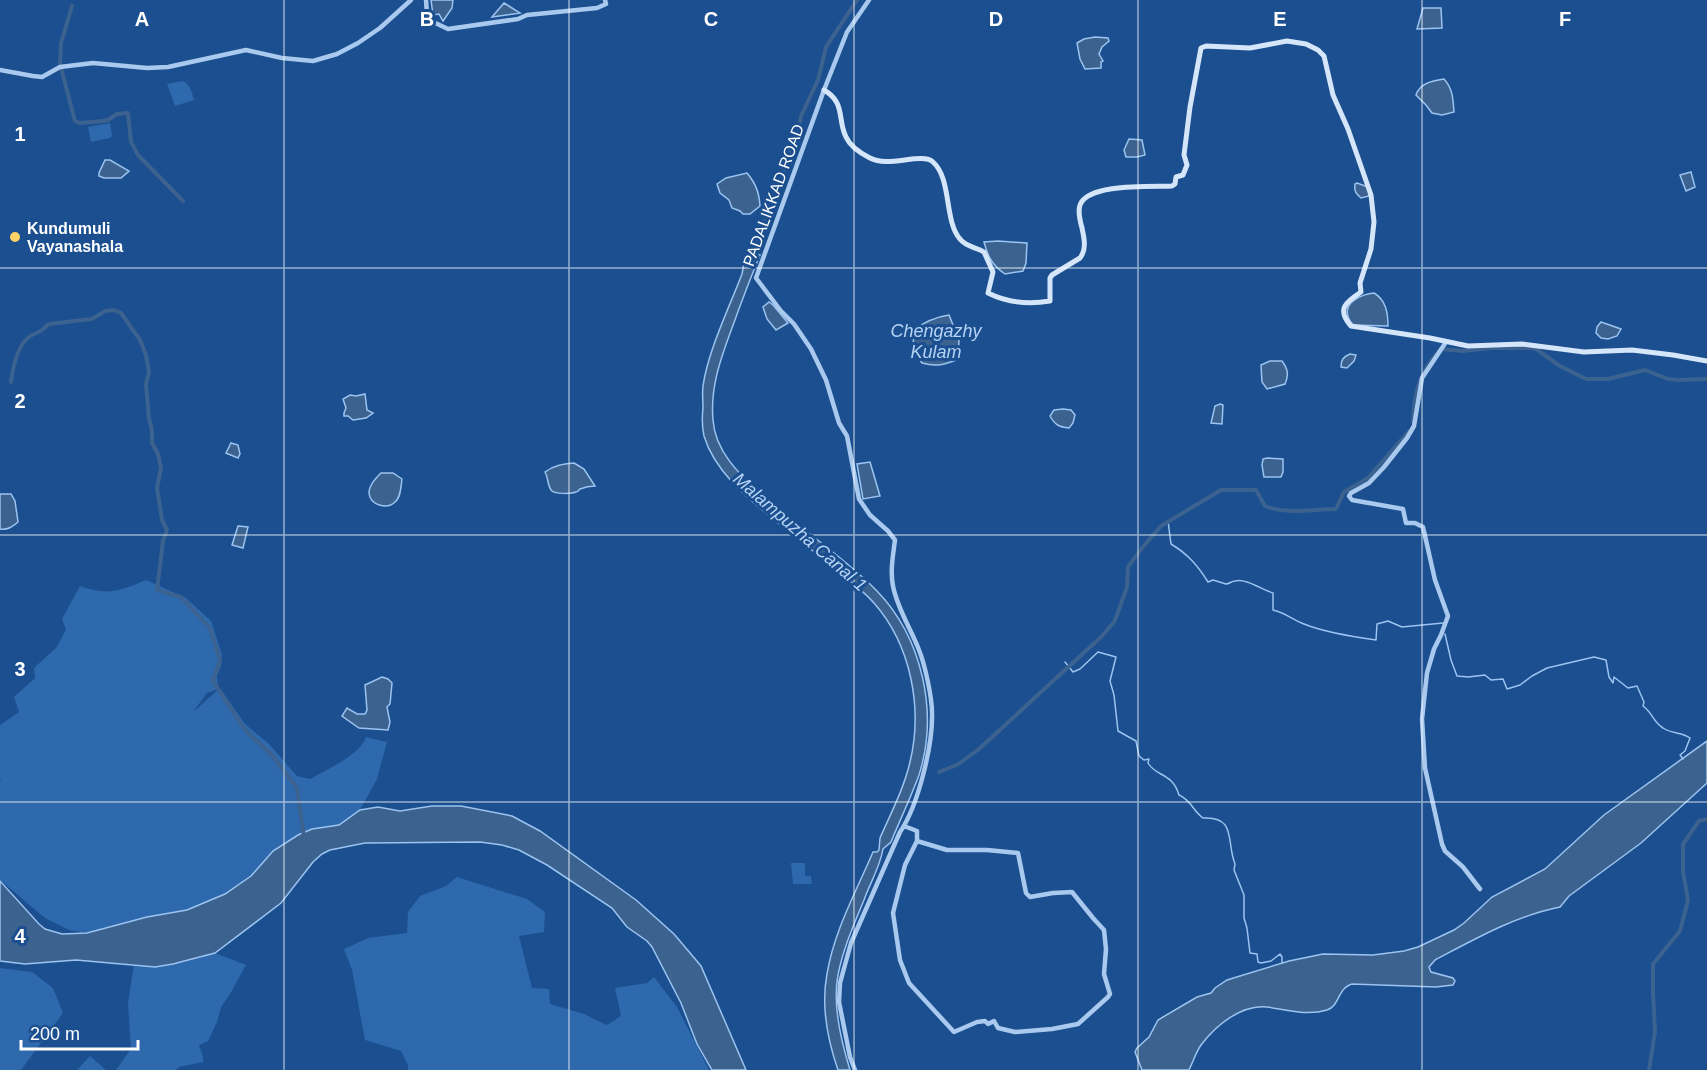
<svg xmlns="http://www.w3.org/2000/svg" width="1707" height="1070" viewBox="0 0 1707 1070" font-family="Arial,sans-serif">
  <rect width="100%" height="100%" fill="#1b4f8f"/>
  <path fill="#2e69ad" d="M182 81C190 83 192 93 194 100L175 106 167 84Z
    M110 123 112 136 110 138 91 142 88 127Z
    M146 580 186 598 211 621 222 655 221 666 217 676 218 689 207 693 193 712 220 688 245 724 269 744 297 776 310 779C327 769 359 756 366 737L387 742 377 779 360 810 339 825 312 829 298 835 273 851 251 876 225 894 187 910 147 917 87 933 69 930 45 918 0 880V782L1 780H0V725L19 712 14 697 35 678 34 668 56 648 66 630 62 619 80 586C107 596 120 591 146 580Z
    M791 863H805V876H811L812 884H793Z
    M457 877 527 899 545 912 544 932 519 936 532 988 549 989 550 1004 584 1014 607 1025 621 1016 615 988 647 983 654 977 677 1007 709 1070H408V1065L401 1051 365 1040 352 970 344 949 368 938 407 933 408 912 420 896 446 886Z
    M215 953 246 965 230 994 221 1007 217 1022 208 1041 199 1045 203 1057V1062L179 1067 176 1070H116L131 1049 128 1003 134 964C162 969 189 962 215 953Z
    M0 968 32 972 53 988 63 1013 21 1070H0Z
    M90 1056 106 1070H77Z"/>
  <path fill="#3c6290" stroke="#9cc4f0" stroke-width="1.5" d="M431 0H453L452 8 443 21 439 14 433 15Z
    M504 3 520 13 492 17Z
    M1423 8H1441L1442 28 1417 29Z
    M1095 37 1108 38 1109 41 1102 47 1099 54 1103 61 1101 62V68L1085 69 1080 59 1077 43 1084 39Z
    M1444 79C1453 89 1453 99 1454 112L1442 115 1432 113 1426 105 1416 95C1420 83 1432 81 1444 79Z
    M1129 139 1142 140 1145 155 1137 157H1126L1124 150Z
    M105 160H110L129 171 121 178H104L99 176V173Z
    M1691 172 1695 187 1686 191 1680 175Z
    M747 173C756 184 759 192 760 206L750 214H743L740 211 732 208 729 200 720 193 717 184 726 178Z
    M1357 183 1368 187 1369 196 1361 198C1356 194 1354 191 1355 184Z
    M998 241 1027 243 1026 263 1023 271 1005 274C992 265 988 257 984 242Z
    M751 253 760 255C750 279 741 303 732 328 721 358 710 387 713 420 715 451 739 474 761 494 797 527 842 555 876 590 922 637 939 712 919 775 911 797 900 820 891 842L883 849C880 867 870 883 864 900 854 924 843 949 838 975 832 1005 841 1041 850 1070H838C828 1041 821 1005 827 974 834 931 856 892 873 852H877L879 850 880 838C891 813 904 788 910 762 923 708 911 645 874 603 862 589 847 579 833 567 813 551 793 535 773 519 746 497 714 470 704 436 702 427 702 417 703 408 703 401 702 393 703 386 708 351 729 308 742 274L744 263Z
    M1374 293C1386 300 1388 313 1388 326L1353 325C1351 322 1348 319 1348 316 1343 301 1364 294 1374 293Z
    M769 302 773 305 788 323 776 330 767 319 763 307Z
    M949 315 959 340 958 359C945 365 936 367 922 363L915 353 912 331C924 322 935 317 949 315Z
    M1601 322 1621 329 1617 336 1608 339 1601 338 1596 333 1597 327Z
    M1350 354 1356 355 1354 361 1347 368 1341 367C1341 360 1343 357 1350 354Z
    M1270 361H1282C1288 369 1289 375 1285 384L1267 389 1262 382 1261 365Z
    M365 394 367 410 373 413 366 418 353 420 348 416H344V413L346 408 343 399 350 395 356 396Z
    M1220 404 1223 405 1222 424 1211 423 1215 406Z
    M1063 409 1071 410 1075 415 1073 423 1069 428C1059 427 1055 425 1050 416L1054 410Z
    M231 443 238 445 240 454 238 458 226 453Z
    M1267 458 1283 459V472L1281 477H1264L1262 465 1263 459Z
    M870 462 880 496 863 499 857 464Z
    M574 463 584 469 595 486C590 486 585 487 580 489 579 490 578 492 576 492 571 494 555 494 552 491 547 486 549 479 545 472 554 465 564 464 574 463Z
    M381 473H393L402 479C401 486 401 497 395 502 387 510 370 505 369 493 369 485 376 478 381 473Z
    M0 494H11L15 501 18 522C12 527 8 530 0 529Z
    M238 526 248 527 243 548 232 545Z
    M382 677 388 679 392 683 390 704 387 707 390 722 388 730 359 728 342 716 347 708 357 714H365L367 710 365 685Z
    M1707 741V783L1641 843 1569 896 1560 907C1515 916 1475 939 1435 960L1429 967 1431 972 1453 978 1455 981 1453 985 1436 987 1352 984C1351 984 1345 987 1344 989 1338 995 1337 1007 1327 1010 1307 1016 1287 1010 1267 1007 1242 1004 1216 1025 1201 1045 1196 1052 1193 1062 1189 1070H1142L1135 1052 1137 1048 1149 1037 1158 1020 1197 997 1211 993 1215 988 1227 980 1289 961 1323 954 1373 955 1404 951 1418 947 1454 930 1464 923 1492 897 1545 869 1604 815Z
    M432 806H461L512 816 540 831 636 900 674 934 701 966 746 1070H712L697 1044 681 1003 652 947 647 941 627 927 612 908 547 865 519 850 502 845 480 842 365 843 330 850 322 854 313 862 281 903 215 953 173 964 155 967 76 960 25 964 0 961V881L39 924 45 929 62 934 87 933 147 917 187 910 225 894 251 876 273 851 298 835 312 829 339 825 360 810 378 807 400 811Z"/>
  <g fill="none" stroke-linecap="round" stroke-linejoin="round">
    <path stroke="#9cc4f0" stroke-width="1.5" d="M1168 521 1171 544C1188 554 1198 566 1208 582L1213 580 1226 584C1229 584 1232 581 1235 581 1246 578 1262 590 1273 593V610C1284 612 1293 620 1304 624 1324 632 1354 637 1376 640L1377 624 1388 621 1402 627 1443 623
      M1445 634 1451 660 1457 676 1468 677 1485 675 1491 680 1503 679 1507 689 1520 685 1532 676 1547 668 1594 657 1606 660 1609 677 1613 683 1614 677 1628 688 1637 686 1644 702 1643 706C1652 712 1653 722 1663 728 1672 734 1682 732 1690 738L1685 751 1680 755 1683 759
      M1065 662 1073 672 1080 669 1098 652 1116 657 1110 681 1114 695 1118 731 1136 741 1139 756 1144 760 1149 759 1148 763C1156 777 1172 772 1179 795 1191 800 1193 811 1203 818 1237 816 1226 842 1235 864L1234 870 1244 895V918L1247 928 1250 953 1257 954 1258 962 1261 963 1271 961 1280 954 1282 957V963"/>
    <path stroke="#3c6290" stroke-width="4" d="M72 6 61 43 60 64 75 121 80 123 103 121 108 120 117 114 128 113 131 142 138 155 183 201
      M751 258 760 228 771 211 789 155 798 134 801 116 818 80 826 47 857 0
      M11 382C13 367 17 346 29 337 33 334 38 333 42 330 44 328 46 326 49 324L92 319 105 311 114 310 121 313 140 340 146 355 149 372 146 384 149 419 152 430V443L158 454 161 468 157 488 162 520 167 530 163 541 157 590 181 597 210 628 220 660 213 681 241 724 249 734 271 754 297 788 304 837
      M1413 421C1414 391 1420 371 1441 349L1463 351 1490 348H1531L1536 349 1560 366 1586 379H1608L1645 370 1668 379 1679 380 1707 379
      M939 772 957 765 979 749 1101 637 1114 622 1117 615 1127 587 1128 567 1142 548 1161 526 1221 490H1256L1265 506C1287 515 1313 509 1336 509L1344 492 1368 478 1409 431
      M1649 1070 1655 1032 1653 992V964L1680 931 1688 900 1683 872V844L1699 821 1707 819"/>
    <path stroke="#a9c9ee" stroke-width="4.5" d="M426 0 427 15 429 20 448 29 518 19 527 15 597 8 606 4 605 0
      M0 70 33 76 42 77 60 67 93 63 147 68 168 67 246 50 282 58 313 61 337 54 358 43 380 28 411 0
      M1446 342 1422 378 1414 426 1407 438 1384 467 1369 483 1351 493 1349 496 1352 500 1403 509 1406 523H1415L1423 527 1435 580 1448 616 1441 635 1434 649 1427 673 1422 719 1425 768 1442 844 1445 851 1463 867 1480 889
      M904 826 917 831V841L947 850H987L1018 853 1026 893 1030 897 1053 893 1072 892 1093 918 1104 930 1106 949 1104 974 1110 994 1108 997 1078 1024 1052 1029 1015 1032 998 1028 994 1021 988 1024 985 1021 977 1022 954 1032 909 983 900 960 893 913 905 865 917 841
      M855 1070 850 1057 839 1002 840 983 851 943 900 832C918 806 933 745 932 713 932 697 925 665 919 650 911 629 897 608 893 586 890 571 893 556 895 540L888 531 870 515 859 499 847 436 839 423 826 380 811 349 794 324 781 311 756 278 824 90 847 32 869 0"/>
    <path stroke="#d6e6fa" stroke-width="5" d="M824 90C846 103 837 119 846 137 850 146 862 154 870 158 888 168 922 152 933 162 952 179 944 221 960 239 966 247 976 247 984 252L993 272 988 293C1008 303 1027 305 1050 301V278L1052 275 1080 258C1087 249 1084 238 1082 228 1080 221 1078 211 1080 205 1088 183 1152 187 1172 186L1175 184 1176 177 1183 175 1187 165 1184 155 1190 107 1201 48 1206 46 1250 48 1287 41 1306 44 1318 50 1324 56 1333 95 1348 129 1371 195 1374 222 1371 249 1360 283 1361 292C1346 302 1336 309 1351 326L1430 338 1468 346 1522 344 1584 352 1632 350 1673 355 1707 361"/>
  </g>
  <path fill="none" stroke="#fff" stroke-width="1.5" stroke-opacity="0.55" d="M284 0V1070M569 0V1070M854 0V1070M1138 0V1070M1422 0V1070M0 268H1707M0 535H1707M0 802H1707"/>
  <circle fill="#ffd166" stroke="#1b4f8f" stroke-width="2" cx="15" cy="237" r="6"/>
  <g text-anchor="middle" stroke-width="6" stroke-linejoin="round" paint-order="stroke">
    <g font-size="16" fill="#fff" stroke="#1b4f8f">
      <text transform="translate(773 195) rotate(-70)" y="6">PADALIKKAD ROAD</text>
    </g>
    <g font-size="16" font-weight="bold" fill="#fff" stroke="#1b4f8f" text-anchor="start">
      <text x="27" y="234">Kundumuli<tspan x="27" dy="18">Vayanashala</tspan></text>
    </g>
    <g font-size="18" font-style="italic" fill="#b5d3f5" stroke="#1b4f8f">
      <text x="936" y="337">Chengazhy<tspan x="936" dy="21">Kulam</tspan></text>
      <text transform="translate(800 532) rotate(41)" y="6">Malampuzha Canal 1</text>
    </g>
  </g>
  <g font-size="20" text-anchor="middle" font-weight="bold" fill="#fff" stroke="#1b4f8f" stroke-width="6" stroke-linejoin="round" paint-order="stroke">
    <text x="142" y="26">A</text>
    <text x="427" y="26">B</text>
    <text x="711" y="26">C</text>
    <text x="996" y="26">D</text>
    <text x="1280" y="26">E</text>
    <text x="1565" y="26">F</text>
    <text x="20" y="141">1</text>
    <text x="20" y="408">2</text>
    <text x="20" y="676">3</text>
    <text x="20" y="943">4</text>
  </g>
  <path d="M21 1040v9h117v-9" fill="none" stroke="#ffffff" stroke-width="3"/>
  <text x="30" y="1040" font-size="18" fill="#ffffff" stroke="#1b4f8f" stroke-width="4.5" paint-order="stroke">200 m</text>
</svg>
